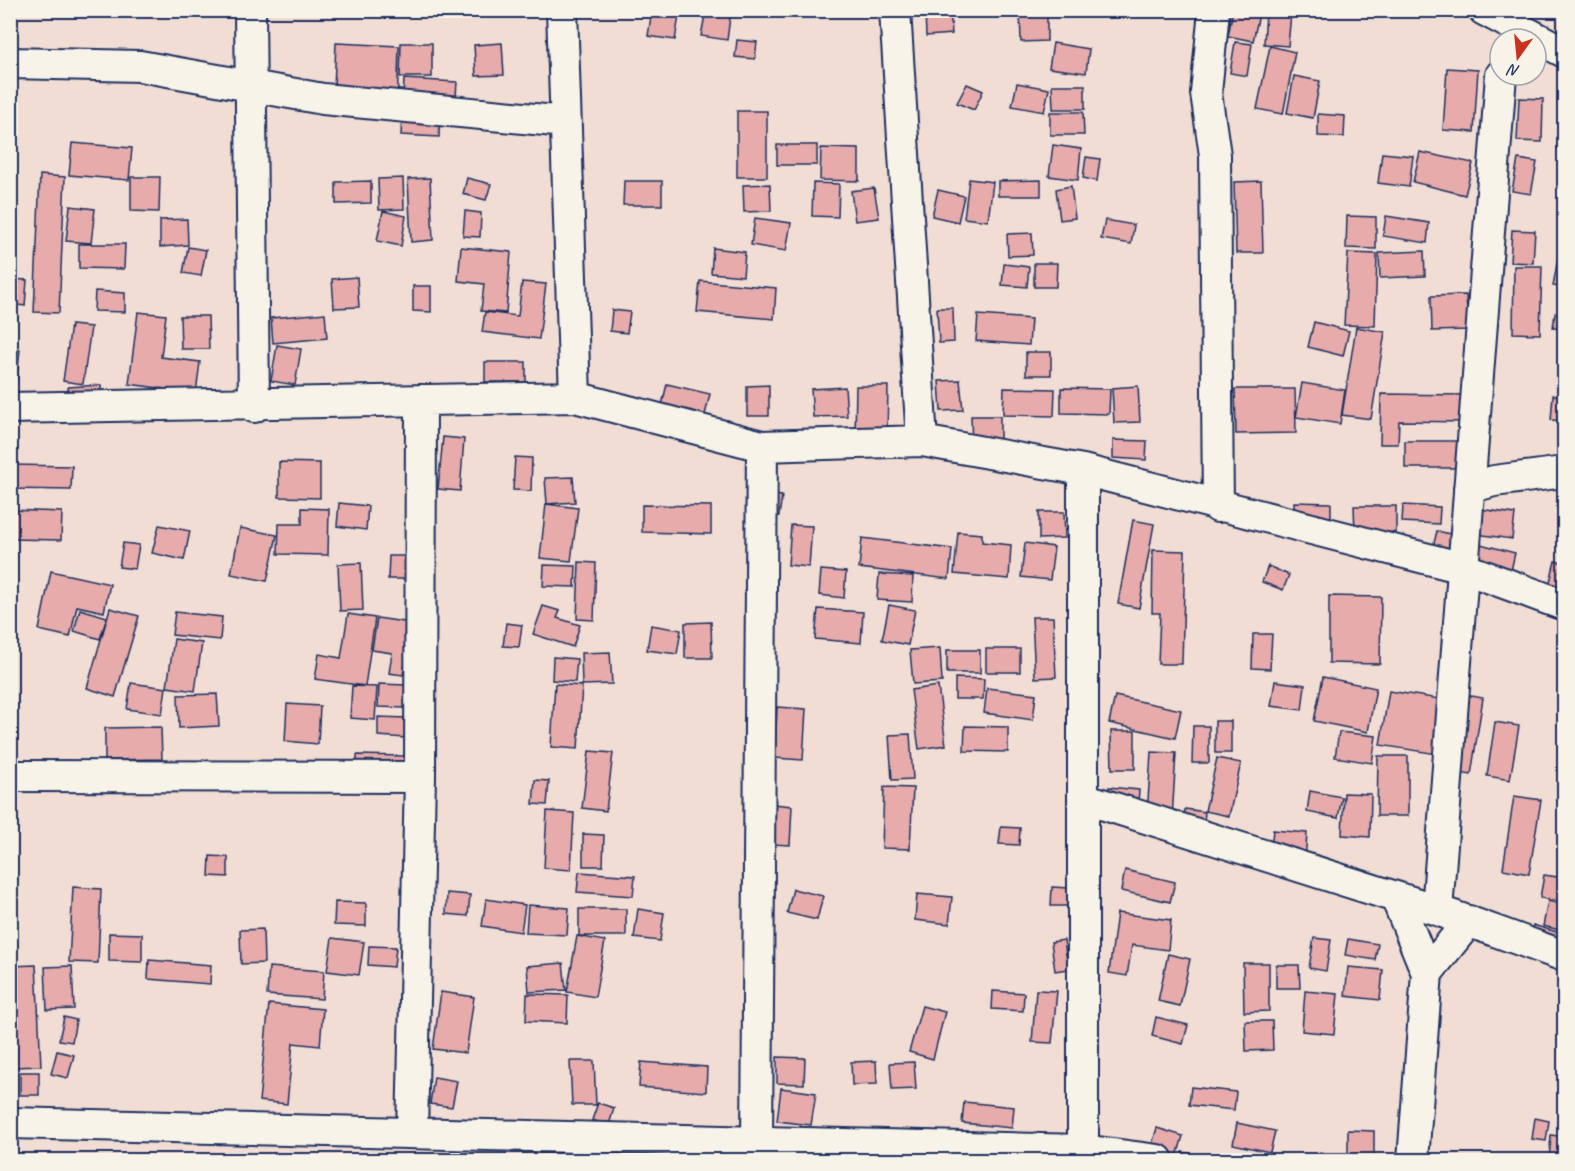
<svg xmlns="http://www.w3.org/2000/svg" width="1575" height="1171" viewBox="0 0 1575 1171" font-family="Caveat,sans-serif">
  <rect width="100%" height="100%" fill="#f2ddd5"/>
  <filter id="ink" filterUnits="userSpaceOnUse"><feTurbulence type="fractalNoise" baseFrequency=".0167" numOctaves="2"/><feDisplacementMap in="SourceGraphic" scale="12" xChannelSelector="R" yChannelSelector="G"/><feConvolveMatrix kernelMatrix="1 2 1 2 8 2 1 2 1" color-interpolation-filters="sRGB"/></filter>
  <g filter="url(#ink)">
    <path fill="#e6abaa" stroke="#1b2f5e" stroke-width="1.5" d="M652 10H680L675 40 648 36Z
      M706 10H731L727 40 701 36Z
      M925 10H950L952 34 926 36Z
      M1020 10H1047V41L1021 42Z
      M1233 10H1260L1253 41 1228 36Z
      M1266 11 1291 13 1288 46 1264 44Z
      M737 40 757 42 755 59 735 57Z
      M1235 42 1252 44 1247 76 1230 73Z
      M336 43 399 46 397 112 333 110Z
      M401 43H432V77H400Z
      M502 43 504 75 476 76 474 45Z
      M1053 43 1089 49 1086 73 1049 68Z
      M1270 46 1295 52 1283 114 1257 109Z
      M1447 68 1478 70 1474 132 1443 130Z
      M1294 76 1320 81 1313 118 1287 113Z
      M404 79 457 82 455 110 440 109 439 137 401 135Z
      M1017 83 1049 89 1044 112 1012 106Z
      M967 84 983 91 974 110 957 103Z
      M1052 85H1085V109H1053Z
      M1519 98 1543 99 1542 142 1517 141Z
      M737 111H767V177H737Z
      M1050 112H1083L1084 135H1050Z
      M1318 114 1345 116 1344 137 1318 136Z
      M1563 114H1564V150L1558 149Z
      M72 143 132 148 129 180 69 175Z
      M777 145H817V165H777Z
      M1053 145 1081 149 1078 180 1049 176Z
      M821 148 859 149V181L820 180Z
      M1420 152 1473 163 1465 195 1413 182Z
      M1382 153 1413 156 1409 187 1378 183Z
      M1086 157 1100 159 1097 181 1083 178Z
      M1518 159 1537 162 1531 194 1512 191Z
      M40 175 65 177 59 313 34 312Z
      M131 177H160L159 212 131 211Z
      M403 178 404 209 379 210 378 179Z
      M430 178 433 240 411 242 408 179Z
      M467 178 491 184 486 200 463 194Z
      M969 179 993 182 988 221 964 218Z
      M1041 180V196H998V181Z
      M371 181V203L336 204V182Z
      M624 181H662V205H623Z
      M1261 181 1263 253H1236L1234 182Z
      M813 183 839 184 838 217 812 216Z
      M770 184 771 211 744 212 743 185Z
      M1071 186 1075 218 1060 220 1056 189Z
      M874 188 879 218 855 221 851 191Z
      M938 190 964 196 958 222 932 216Z
      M70 206 95 209 91 243 66 241Z
      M383 211 406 216 401 246 377 241Z
      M465 211 481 213 480 237 463 236Z
      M1347 216 1376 217V249L1346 248Z
      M1386 216 1429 223 1427 243 1383 236Z
      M755 218 791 223 786 251 751 245Z
      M187 219 188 245 160 247V220Z
      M1105 220 1134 225 1131 244 1101 239Z
      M1512 230 1535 231 1533 263 1510 262Z
      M1032 233 1033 255 1008 256 1007 234Z
      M79 244H125L124 269 79 268Z
      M188 247 206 250 201 276 183 273Z
      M461 247 511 252 506 313 481 311 484 284 458 281Z
      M713 248 745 252 743 276 711 273Z
      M1424 251 1425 276 1380 278 1379 253Z
      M1348 253 1377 254 1375 326 1344 325Z
      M1558 258 1564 260V288L1553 286Z
      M1034 263H1057L1056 287H1034Z
      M1004 264 1029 267 1027 287 1002 285Z
      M1514 266H1542L1540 334 1513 333Z
      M357 277 359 307 334 308 332 279Z
      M10 279 27 280 25 306 10 304Z
      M700 281 776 288 774 319 697 312Z
      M522 282 546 284 539 339 482 332 485 312 518 316Z
      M413 286H431V312L413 311Z
      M95 291 125 293V312L94 311Z
      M1466 295 1468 330 1432 331 1431 296Z
      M937 308H953L954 342 939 343Z
      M612 310 630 312 627 333 610 331Z
      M138 312 166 315 161 357 200 362 196 393 129 384Z
      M325 313 327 338 273 343 271 318Z
      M1555 313 1564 315V329L1553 328Z
      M978 315 1031 319 1029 345 976 341Z
      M180 316H208L209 349H181Z
      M1314 322 1349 331 1343 356 1308 347Z
      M71 325 91 327 83 384 63 381Z
      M1356 327 1385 332 1371 419 1342 415Z
      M277 345 301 349 295 385 271 381Z
      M10 348 20 349 17 380H10Z
      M1026 352H1051V375H1026Z
      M485 362H526V382H485Z
      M960 380 963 410 941 411 939 381Z
      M1302 383 1345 390 1340 424 1296 417Z
      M667 384 710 394 705 415 662 405Z
      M101 385 102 409 70 411 68 387Z
      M769 385V416H747V386Z
      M856 386H888L887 438 855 437Z
      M1138 386 1140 422 1114 423 1112 388Z
      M845 387 847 416 813 417 811 389Z
      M1004 388 1055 389 1054 416 1003 415Z
      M1061 388 1110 389 1109 414 1061 413Z
      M1235 389H1295L1296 433 1236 434Z
      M1381 394 1466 395 1465 422 1399 421 1398 444H1380Z
      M1553 395 1564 396V421L1551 420Z
      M971 416H1000V449H972Z
      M443 437 464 439 460 491 438 489Z
      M1113 440 1147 441 1146 460 1113 458Z
      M1405 441H1467V468H1405Z
      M515 457 532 458 531 491 513 490Z
      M279 462 320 463V498L279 497Z
      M10 465 72 466 71 490 10 489Z
      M573 477 575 502 547 504 545 478Z
      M764 494 782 496 779 516 761 513Z
      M1294 502 1331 503V533H1294Z
      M339 503 368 506 366 530 337 526Z
      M546 504 578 508 571 561 540 558Z
      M642 505 711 506V534L642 532Z
      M1403 505 1440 507 1439 524 1402 522Z
      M1354 506H1396V532L1355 533Z
      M302 508 329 509 328 555 278 554 279 524H302Z
      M1472 508 1515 514 1512 539 1469 533Z
      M10 510 62 512 61 540 10 539Z
      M1039 512H1064L1065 538 1039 539Z
      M1133 520 1154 524 1139 608 1118 604Z
      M159 525 190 531 184 560 152 553Z
      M791 525 812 526 809 567 788 565Z
      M240 528 277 535 267 581 231 574Z
      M1437 531 1464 537 1459 562 1431 555Z
      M958 532 982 534V542L1011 545 1009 579 954 574Z
      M862 538 952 549 949 579 859 568Z
      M1469 541 1515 553 1510 575 1463 564Z
      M123 543 139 545 135 569 119 567Z
      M1025 543 1054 547 1050 580 1021 577Z
      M1153 550 1185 551 1182 664H1158L1160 613H1152Z
      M389 556H405V579H388Z
      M1555 561 1564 563V594L1548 590Z
      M579 562 596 563 594 620 577 619Z
      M361 563 363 610 340 611 338 564Z
      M544 565 576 566 575 587 543 586Z
      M1268 566 1289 575 1283 590 1262 582Z
      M821 570 846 572 844 598 819 595Z
      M51 571 110 584 104 612 77 606 70 637 39 630Z
      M879 574 913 576 912 602 877 600Z
      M1329 596 1381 597 1380 664 1329 663Z
      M889 605 915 610 908 645 882 640Z
      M543 606 560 611 557 618 580 625 573 647 533 634Z
      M110 608 139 616 115 697 87 688Z
      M80 609 107 617 100 639 74 631Z
      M818 609 863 612 861 643 815 639Z
      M175 612 222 617 220 640 172 635Z
      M348 614 375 618 365 686 315 679 319 654 341 658Z
      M1032 617H1053L1056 677 1035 678Z
      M377 618 411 623 403 675 389 673 392 653 372 650Z
      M711 622 712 658H685V623Z
      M506 623 522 625 519 647 503 646Z
      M651 625 681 630 677 654 647 650Z
      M1253 634H1272L1270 669 1252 668Z
      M174 639 202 643 195 691 167 687Z
      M940 648 942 682 913 684 910 650Z
      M986 649H1020V672H986Z
      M947 650H980V673H947Z
      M610 652 612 684 582 685 581 653Z
      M553 657 577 659 575 682 552 680Z
      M1323 677 1376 688 1368 732 1314 721Z
      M955 678 984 679 983 699H955Z
      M1275 681 1305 685 1302 710 1271 706Z
      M131 683 166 688 162 714 127 709Z
      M379 684 406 685V708L378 707Z
      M555 684 582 686 578 749 551 747Z
      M352 686 377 687 375 720 350 718Z
      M938 686 946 745 919 749 911 690Z
      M987 688 1036 694 1033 720 984 713Z
      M1389 691 1446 700 1437 754 1380 745Z
      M1455 693 1483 698 1471 775 1442 770Z
      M217 694 219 726 179 728 178 695Z
      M1115 696 1181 710 1175 738 1109 723Z
      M287 704 320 706 318 744 285 741Z
      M777 707 806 709 803 760 775 758Z
      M378 717 407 718 406 738 378 736Z
      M1215 721H1231V753H1215Z
      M1495 722 1519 726 1510 780 1487 776Z
      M965 726 1008 727V752L964 751Z
      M1193 726H1209V763H1192Z
      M161 727 162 759 105 760V728Z
      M1111 731H1135V769H1112Z
      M1339 732 1376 736 1372 763 1335 757Z
      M910 734 913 779 892 780 889 735Z
      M589 751 613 753 606 811 582 808Z
      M1151 752 1176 753 1172 819 1147 817Z
      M357 755 404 756V777L357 776Z
      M1378 756H1408V816H1377Z
      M1217 758 1241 763 1229 816 1205 811Z
      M535 780 549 781 547 805 533 804Z
      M884 787 913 788 910 849 882 848Z
      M1109 787 1139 790 1137 815 1107 812Z
      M1310 791 1342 797 1338 818 1307 812Z
      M1344 793 1371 794 1370 837 1342 835Z
      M1514 796 1541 800 1529 874 1503 869Z
      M773 804 792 806 790 845 771 844Z
      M1185 809 1205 812 1203 833 1182 831Z
      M547 811 574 813 571 870 544 868Z
      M1001 827 1020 828 1019 845 999 844Z
      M1273 830 1307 833 1305 862 1270 859Z
      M583 834 604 835 603 866H583Z
      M210 856 228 857V877L209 876Z
      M1125 870 1175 882 1170 902 1121 891Z
      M579 872 635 876 633 896 577 892Z
      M1544 875 1564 878V902L1540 898Z
      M73 887 101 889 98 963 69 962Z
      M1052 887 1069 888V906H1051Z
      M793 889 823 896 817 920 787 913Z
      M447 893 470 895 468 916 446 914Z
      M917 894 952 897 949 924 915 920Z
      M486 899 525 905 521 932 482 926Z
      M1548 901 1564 905V931L1543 926Z
      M335 902 366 903V926L334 925Z
      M528 905 569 908 567 935 526 933Z
      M579 909H626V936H579Z
      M638 909 664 913 660 941 634 938Z
      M1117 913 1171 920 1168 950 1132 945 1127 976 1109 973Z
      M1533 925 1564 934V951L1528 943Z
      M263 929 264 963 241 964 240 930Z
      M109 933 142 934V962L109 961Z
      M577 936 605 941 595 997 567 992Z
      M332 938 364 942 359 975 327 971Z
      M1314 938 1331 940 1326 971 1309 968Z
      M1348 939 1378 944 1375 960 1345 955Z
      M1064 940 1068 969 1055 971 1051 942Z
      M369 946 396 947 394 967 368 965Z
      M1168 954 1190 959 1180 1006 1158 1001Z
      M149 960 211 965 210 984 148 979Z
      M563 963 566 990 529 992 527 966Z
      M1243 963H1269V1011L1244 1012Z
      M36 965 41 1066 14 1067 10 966Z
      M1276 965H1299L1300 988H1276Z
      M72 966 74 1009 47 1010 45 967Z
      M269 967 324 971 322 999 267 995Z
      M1348 967 1383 970 1380 1000 1345 996Z
      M1036 990 1057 991 1052 1043 1032 1042Z
      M993 991 1024 993 1023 1011 992 1009Z
      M1305 991 1338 994 1334 1034 1302 1031Z
      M441 992 474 997 466 1053 433 1049Z
      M527 994 568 995 567 1023 526 1021Z
      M269 1004 323 1009 320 1046 293 1043 287 1104 259 1101Z
      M922 1006 945 1012 933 1059 909 1052Z
      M64 1017 76 1020 72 1042 59 1040Z
      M1156 1017 1188 1025 1183 1044 1152 1036Z
      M1245 1021H1272L1273 1050 1246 1051Z
      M57 1051 74 1055 68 1078 51 1074Z
      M777 1057 805 1058 804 1084 777 1083Z
      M570 1061H594L596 1105H572Z
      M876 1061 877 1084 852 1085 851 1062Z
      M641 1062 707 1067 706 1092 639 1087Z
      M914 1062 916 1089 892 1090 890 1063Z
      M20 1072H39V1095H20Z
      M434 1077 457 1081 452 1107 430 1104Z
      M1191 1087 1236 1092 1234 1110 1189 1105Z
      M781 1088 816 1093 811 1125 777 1121Z
      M964 1102 1014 1107 1012 1128 962 1123Z
      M598 1103 614 1108 609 1125 592 1120Z
      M1535 1118 1549 1121 1546 1141 1532 1139Z
      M1237 1123 1275 1131 1270 1152 1233 1144Z
      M1157 1128 1183 1136 1176 1160H1147Z
      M1348 1130 1374 1131V1160H1348Z
      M1551 1135 1564 1137V1160H1549Z
      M1182 1152 1229 1160H1181Z"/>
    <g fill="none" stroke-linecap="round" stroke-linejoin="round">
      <defs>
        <path id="street" d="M250 10 254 407
          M562 10 575 397
          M895 10 922 441
          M1214 10 1206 93 1215 155 1218 507
          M1484 10 1564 52
          M10 63 140 66 323 99 566 122
          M10 408 575 397 762 446 922 441 1083 470 1463 568 1564 605
          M1083 470V1160
          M1469 488 1494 481 1564 472
          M10 776 420 777
          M1083 798 1437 910 1564 956
          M1396 897 1427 973 1413 1160
          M1437 910 1501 75
          M1427 973 1469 921
          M10 1123 1083 1150 1158 1160
          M412 1133 420 777 421 400
          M757 1142 762 446"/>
      </defs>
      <use href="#street" stroke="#1b2f5e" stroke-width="34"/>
      <use href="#street" stroke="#f7f3e8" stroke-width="30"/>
    </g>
  </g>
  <rect width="1575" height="1171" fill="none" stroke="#f7f3e8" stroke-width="36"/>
  <rect x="18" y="18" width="1539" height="1135" fill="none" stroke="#1b2f5e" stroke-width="2" filter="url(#ink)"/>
  <g transform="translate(1518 57) rotate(195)"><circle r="28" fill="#f7f3e8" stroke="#9fa5b1" stroke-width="1.5"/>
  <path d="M0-4.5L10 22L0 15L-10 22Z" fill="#c8321e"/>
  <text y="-9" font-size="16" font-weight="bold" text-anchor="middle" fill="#1b2f5e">N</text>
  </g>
</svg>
